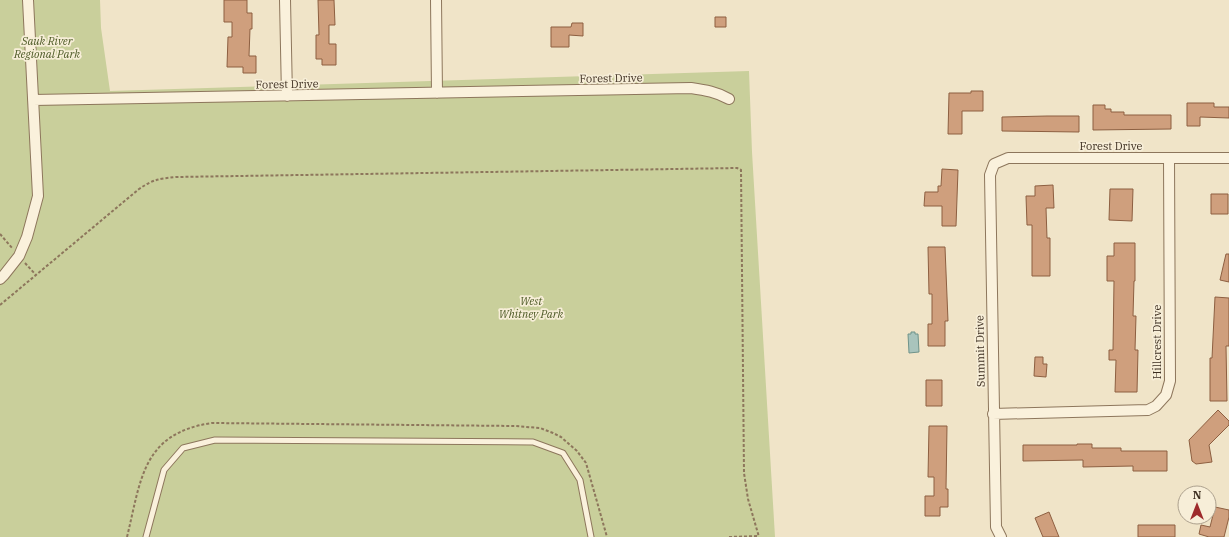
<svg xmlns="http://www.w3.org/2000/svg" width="1229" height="537" viewBox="0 0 1229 537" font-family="'IBM Plex Serif',serif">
  <rect width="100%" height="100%" fill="#f0e4c8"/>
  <path fill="#c9cf9b" d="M0 0H100L101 28 110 91 749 71 752 152 775 537H0Z"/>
  <path fill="#a9c4bc" stroke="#6f938a" d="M911 332H915V334H918L919 352 909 353 908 334H911Z"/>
  <path fill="#cf9f7d" stroke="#8d5f41" d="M224 0H247V13H252V29H250L249 56H256V73H243V67H227L228 37H232V22H224Z
    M318 0H334L335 25H329V44H336V65H322V59H316V35H319Z
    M715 17H726V27H715Z
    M572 23H583V36L569 35V47H551V27H571Z
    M971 91H983V111H962V134H948L949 93H971Z
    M1187 103H1214V107H1229V118L1200 117V126H1187Z
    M1093 105H1105V109H1111V112H1124V115H1171V129L1093 130Z
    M1047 116H1079V132L1002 131V117Z
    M942 169 958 170 956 226H942V206H924L925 192H938V186H941Z
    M1053 185 1054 208H1046L1047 238H1050V276H1032V225H1027L1026 196H1035V186Z
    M1110 189H1133L1132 221 1109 220Z
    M1211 194H1228V214H1211Z
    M1114 243H1135V281H1134L1133 316H1136L1135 350H1138L1137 392H1115L1116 360H1109V350H1113L1114 281H1107V256H1114Z
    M928 247H945L948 321H945V346H928V324H932V294H929Z
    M1226 254H1229V282L1220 280Z
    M1215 297 1229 298V346H1226L1227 401H1210V358H1212Z
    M1035 357H1043V364H1047L1046 377 1034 376Z
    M926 380H942V406H926Z
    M1218 410 1229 421V425L1209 445 1212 462 1196 464 1192 461 1189 440Z
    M929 426H947L946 489H948V507H940V516H925V496H934V477H928Z
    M1077 444H1092V448H1121V451H1167V471H1133V466L1083 467V460L1023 461V445H1077Z
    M1215 507 1229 510V517L1224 537H1209L1199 534 1201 525 1210 527Z
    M1049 512 1059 537H1043L1035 518Z
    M1138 525H1175V537H1138Z"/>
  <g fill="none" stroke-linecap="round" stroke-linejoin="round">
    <defs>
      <path id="service" d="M146 537 164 470 183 448 215 440 533 442 563 453 580 480 591 537"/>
      <path id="minor" d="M285 0 287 96
        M436 0 437 93
        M33 100 691 88C705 90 717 92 729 99
        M0 279 4 275 19 256 27 237 38 196 28 0
        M993 414 1148 410 1156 406 1166 395 1170 381 1169 158
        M1001 537 996 527 990 175 994 164 1008 158H1229"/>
    </defs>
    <use href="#service" stroke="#8d765c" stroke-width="7"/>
    <use href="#minor" stroke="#8d765c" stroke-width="12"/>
    <path stroke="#8d765c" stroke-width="2" stroke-dasharray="3 2" stroke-linecap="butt" d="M0 234 13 249
      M25 263 36 275
      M0 305 139 189C154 179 158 179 176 177L737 168 741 170 744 473 748 499 759 537
      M127 537C141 480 142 433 212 423L515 426 540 428 553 433 561 437 577 451 586 463 607 537
      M729 537 759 536"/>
    <use href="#service" stroke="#faf1dc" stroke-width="5"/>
    <use href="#minor" stroke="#faf1dc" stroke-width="10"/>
  </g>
  <g text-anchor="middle" stroke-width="3.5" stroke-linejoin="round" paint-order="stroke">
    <g font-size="11" font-style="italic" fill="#4d5a26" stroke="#f7eed8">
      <text x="47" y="45">Sauk River<tspan x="47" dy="13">Regional Park</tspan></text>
      <text x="531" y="305">West<tspan x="531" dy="13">Whitney Park</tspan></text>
    </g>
    <g font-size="11" fill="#3d2e20" stroke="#f7eed8">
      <text transform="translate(611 78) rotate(-1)" y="4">Forest Drive</text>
      <text transform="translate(287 84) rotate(-1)" y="4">Forest Drive</text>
      <text x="1111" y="150">Forest Drive</text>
      <text transform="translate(1157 342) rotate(-90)" y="4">Hillcrest Drive</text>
      <text transform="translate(980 351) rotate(-91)" y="4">Summit Drive</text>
    </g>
  </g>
  <g transform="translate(1197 505)"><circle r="19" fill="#f7eed8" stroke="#ada18e"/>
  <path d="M0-3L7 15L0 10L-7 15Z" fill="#9e2a2b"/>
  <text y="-6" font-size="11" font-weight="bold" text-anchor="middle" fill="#3d2e20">N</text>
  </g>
</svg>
